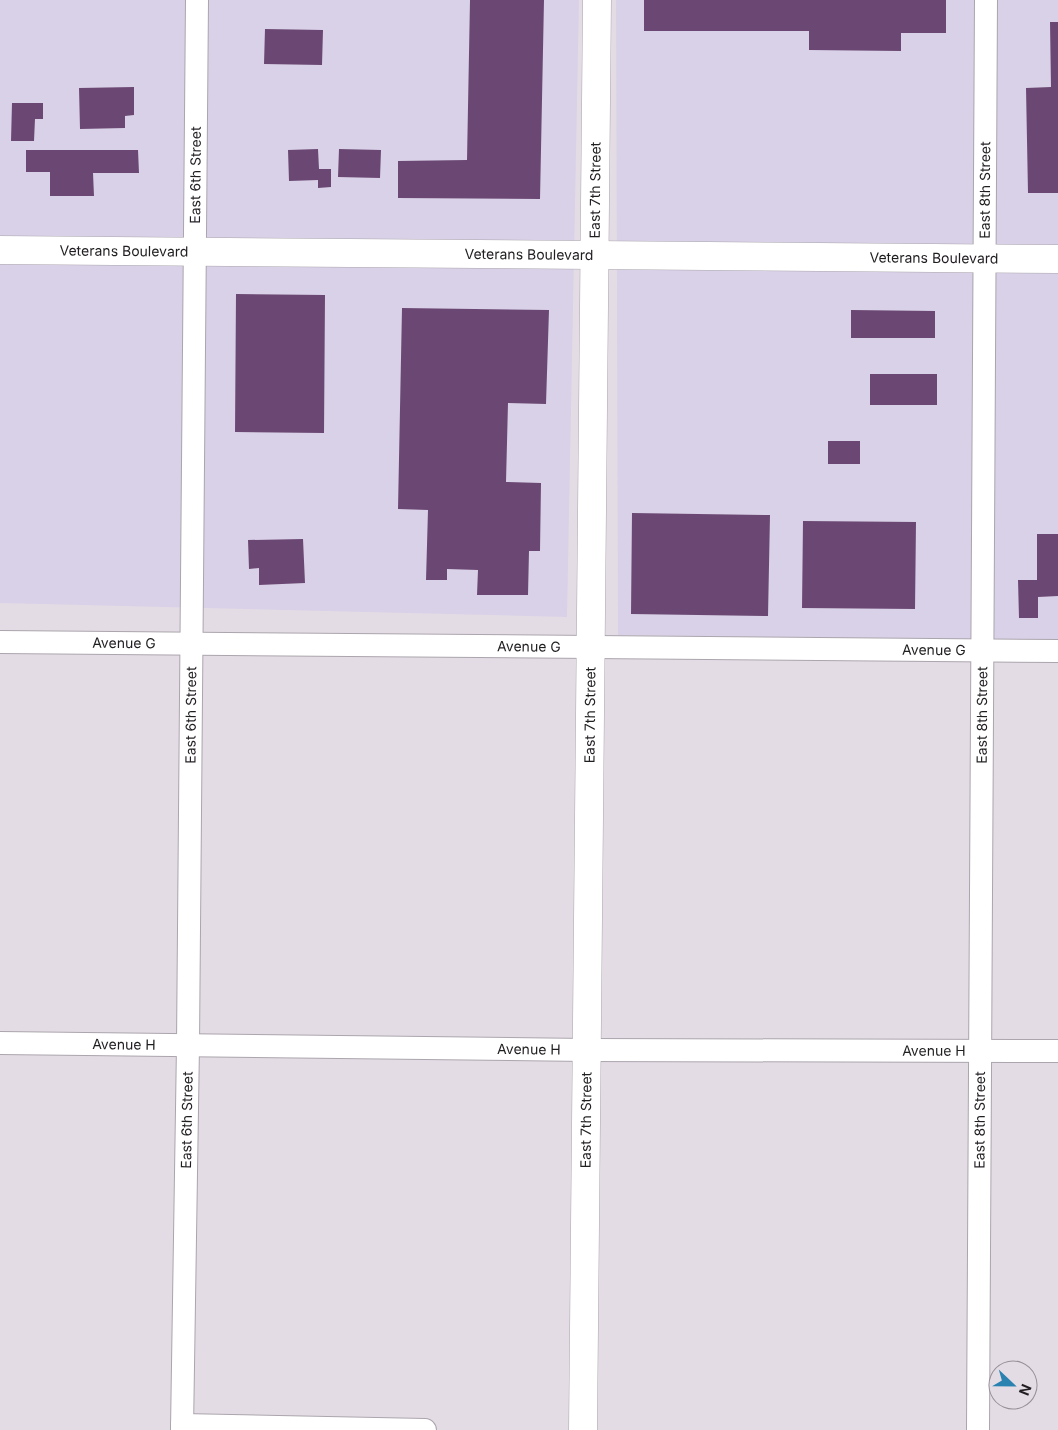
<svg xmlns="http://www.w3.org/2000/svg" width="1058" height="1430" viewBox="0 0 1058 1430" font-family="Inter,sans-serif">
  <rect width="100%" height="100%" fill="#e4dce5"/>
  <path fill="#d9d1e7" d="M0 0H579L567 617 0 603Z
    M616 0H1058V641L618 635Z"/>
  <path fill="#6b4873" d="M470 0H544L540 199 398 198V161L467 160Z
    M644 0H946V33H901V51L809 50V31H644Z
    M1050 22H1058V193H1028L1026 88 1051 87Z
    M265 29 323 30 322 65 264 64Z
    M134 87V115L125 116V128L80 129 79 88Z
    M12 103H43V119H35L34 141H11Z
    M318 149 319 169H331V187L318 188V180L289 181 288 150Z
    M339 149 381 150 380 178 338 177Z
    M26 150H138L139 173H93L94 196H50V172H26Z
    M236 294 325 295 324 433 235 432Z
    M402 308 549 310 546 404 508 403 506 482 541 483 540 551H529L528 595H477L478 570 447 569V580H426L428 510 398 509Z
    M851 310 935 311V338H851Z
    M870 374H937V405H870Z
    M828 441H860V464H828Z
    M632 513 770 515 768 616 631 614Z
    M803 521 916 522 915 609 802 608Z
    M1037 534H1058V596L1038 597V618H1019L1018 580H1037Z
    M303 539 305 583 259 585V568L249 569 248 540Z"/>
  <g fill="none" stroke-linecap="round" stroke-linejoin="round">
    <defs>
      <g id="minor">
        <path id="s1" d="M0 642 1058 651"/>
        <path id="s2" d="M0 1043 587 1050 1058 1051"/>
        <path d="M182 1425 425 1430"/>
        <path id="s3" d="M182 1430 188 1045 197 0"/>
        <path id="s4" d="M978 1430 986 0"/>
      </g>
      <g id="tertiary">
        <path id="s5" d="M583 1430 597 0"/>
      </g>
      <g id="primary">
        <path id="s6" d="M0 250 1058 259"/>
      </g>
    </defs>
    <use href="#minor" stroke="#aba5ad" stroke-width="24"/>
    <use href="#tertiary" stroke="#aba5ad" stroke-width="29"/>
    <use href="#primary" stroke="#aba5ad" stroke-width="29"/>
    <use href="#minor" stroke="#fff" stroke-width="22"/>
    <use href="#tertiary" stroke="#fff" stroke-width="28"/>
    <use href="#primary" stroke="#fff" stroke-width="28"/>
  </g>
  <g text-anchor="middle" stroke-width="5" stroke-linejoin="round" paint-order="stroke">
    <g font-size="14" fill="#211e21" stroke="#e4dce5">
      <text dy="5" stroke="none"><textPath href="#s3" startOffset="1255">East 6th Street</textPath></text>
      <text dy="5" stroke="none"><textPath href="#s5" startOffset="1240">East 7th Street</textPath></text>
      <text dy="5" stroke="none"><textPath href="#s4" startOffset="1240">East 8th Street</textPath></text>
      <text dy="5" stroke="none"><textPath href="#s6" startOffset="124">Veterans Boulevard</textPath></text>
      <text dy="5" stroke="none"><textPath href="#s6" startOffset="529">Veterans Boulevard</textPath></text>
      <text dy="5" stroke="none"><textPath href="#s6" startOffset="934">Veterans Boulevard</textPath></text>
      <text dy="5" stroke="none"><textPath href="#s1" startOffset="124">Avenue G</textPath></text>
      <text dy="5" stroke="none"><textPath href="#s1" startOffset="529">Avenue G</textPath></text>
      <text dy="5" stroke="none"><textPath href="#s1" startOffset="934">Avenue G</textPath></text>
      <text dy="5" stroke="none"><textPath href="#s3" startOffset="715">East 6th Street</textPath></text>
      <text dy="5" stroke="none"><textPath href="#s5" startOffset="715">East 7th Street</textPath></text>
      <text dy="5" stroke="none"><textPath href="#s4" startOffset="715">East 8th Street</textPath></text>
      <text dy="5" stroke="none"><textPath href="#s2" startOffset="124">Avenue H</textPath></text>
      <text dy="5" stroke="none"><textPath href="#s2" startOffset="529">Avenue H</textPath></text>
      <text dy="5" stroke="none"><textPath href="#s2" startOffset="934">Avenue H</textPath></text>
      <text dy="5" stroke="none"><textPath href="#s3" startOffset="310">East 6th Street</textPath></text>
      <text dy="5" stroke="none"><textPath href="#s5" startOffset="310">East 7th Street</textPath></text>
      <text dy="5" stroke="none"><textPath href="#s4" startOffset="310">East 8th Street</textPath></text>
    </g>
  </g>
  <g transform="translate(1013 1385) rotate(112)"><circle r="24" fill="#e4dce5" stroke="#969097"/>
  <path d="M0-4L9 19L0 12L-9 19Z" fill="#2a82b1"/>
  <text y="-8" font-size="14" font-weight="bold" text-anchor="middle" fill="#211e21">N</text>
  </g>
</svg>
